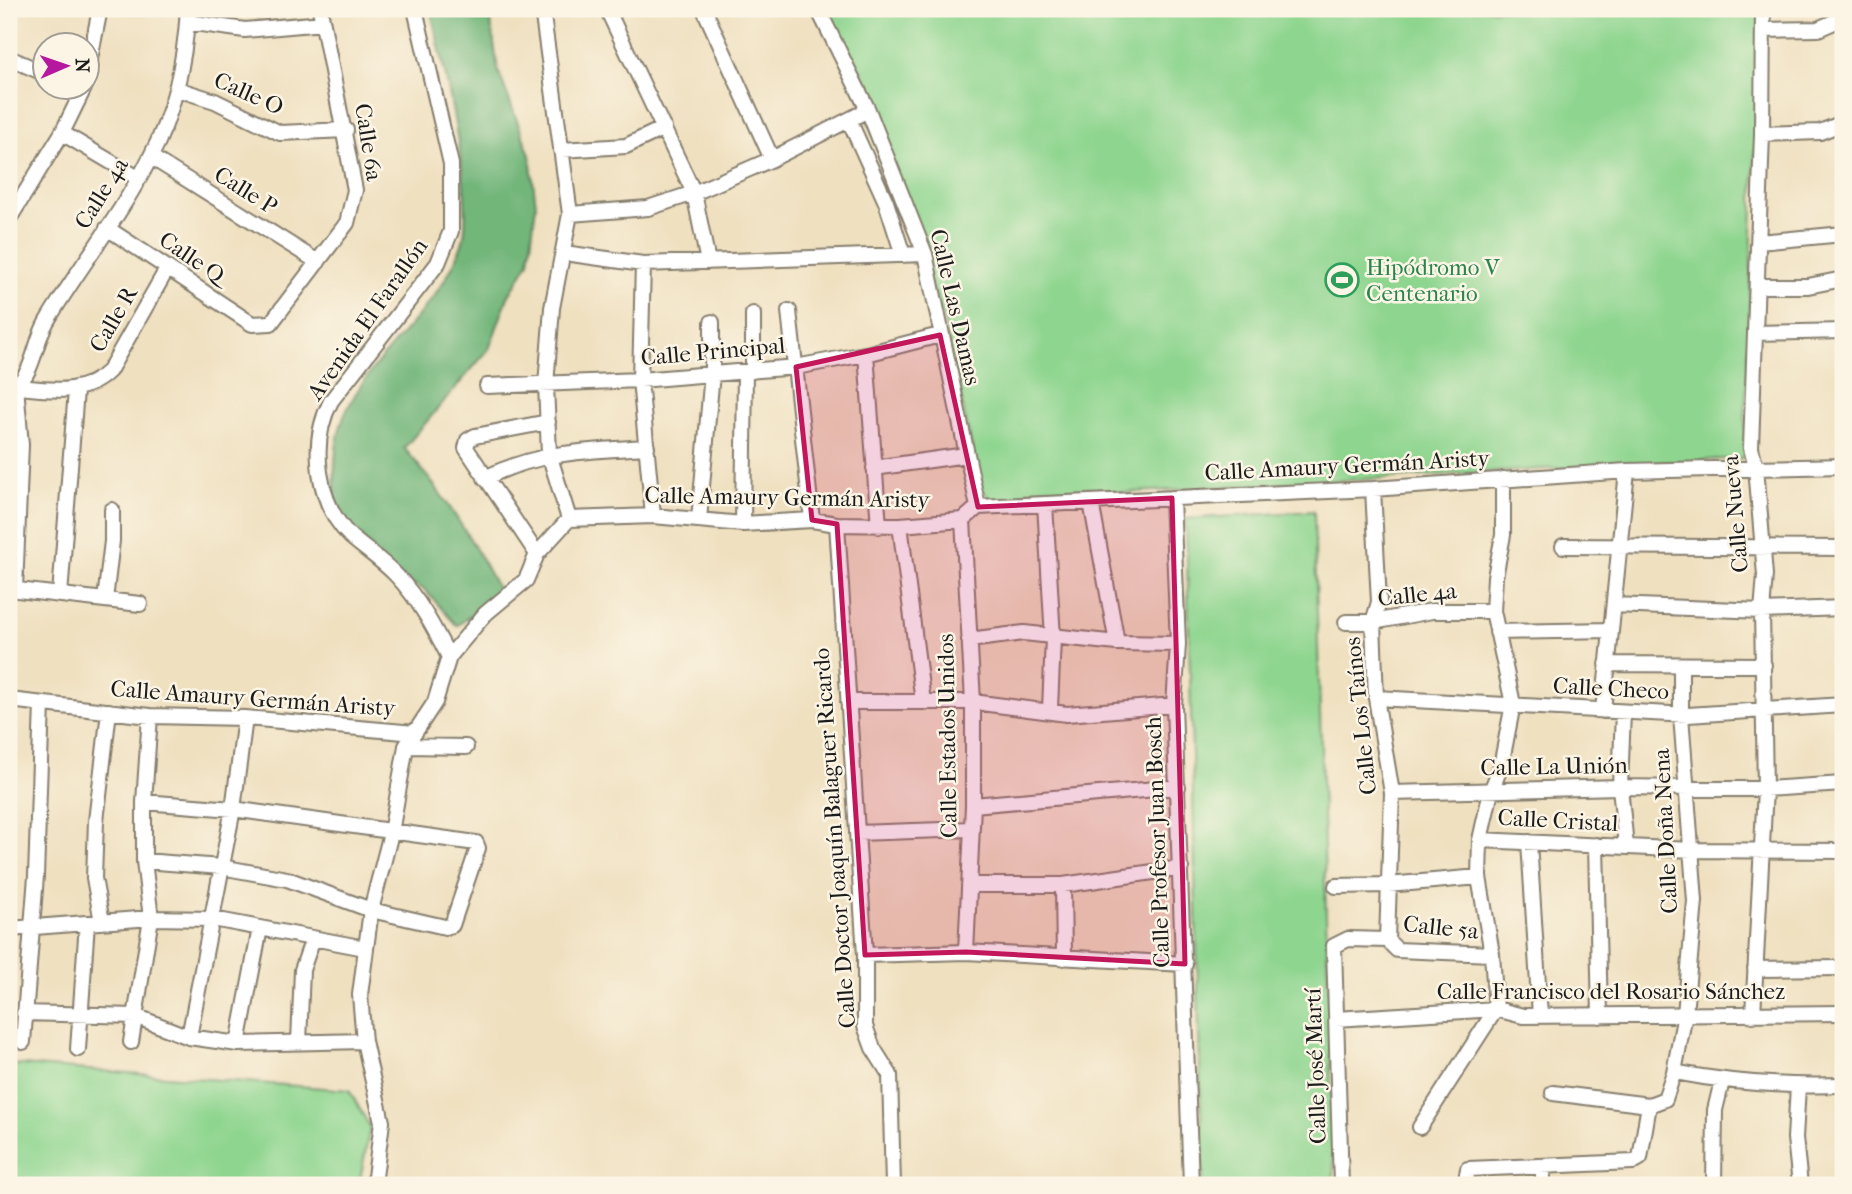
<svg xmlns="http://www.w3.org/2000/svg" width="1852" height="1194" viewBox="0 0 1852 1194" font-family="'IM FELL French Canon',serif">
  <rect width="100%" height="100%" fill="#fcf5e5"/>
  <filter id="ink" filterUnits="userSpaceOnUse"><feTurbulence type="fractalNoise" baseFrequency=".0143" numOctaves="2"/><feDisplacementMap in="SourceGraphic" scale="14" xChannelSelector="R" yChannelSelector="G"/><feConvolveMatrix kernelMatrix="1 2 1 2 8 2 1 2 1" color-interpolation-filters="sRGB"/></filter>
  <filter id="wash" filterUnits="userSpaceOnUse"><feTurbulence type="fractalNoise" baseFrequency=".00686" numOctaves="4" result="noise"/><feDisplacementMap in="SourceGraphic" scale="28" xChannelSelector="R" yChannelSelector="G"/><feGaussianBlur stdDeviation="1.57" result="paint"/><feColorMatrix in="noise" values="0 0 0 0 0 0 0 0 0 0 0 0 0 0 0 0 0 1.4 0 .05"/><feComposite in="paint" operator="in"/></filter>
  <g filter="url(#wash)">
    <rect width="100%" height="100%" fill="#efe0c0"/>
    <path fill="#8ed58f" stroke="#557856" stroke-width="2" d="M825 9H1760L1744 458 993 500 987 496 980 485 943 316Z
      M1314 511 1334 1185H1203L1186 519Z
      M9 1064 349 1090 370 1127 359 1185H9Z"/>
    <path fill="#72b67a" stroke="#47694b" stroke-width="2" d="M430 9H489L498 70 530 155 536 205 529 262 508 297 489 349 404 448C443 492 473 540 500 593L457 626 425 590 396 575 334 514C335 485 332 448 343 419 369 353 439 313 462 244 476 202 442 56 430 9Z"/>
  </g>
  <g filter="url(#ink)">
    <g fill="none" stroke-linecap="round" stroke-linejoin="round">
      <defs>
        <path id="minor" d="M415 9 451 164V231L438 263 331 401C309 443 317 504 351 537 366 550 383 561 396 575 419 599 434 628 449 657
          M542 9 570 214 552 308 546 385 549 454 569 519
          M607 9 694 193 708 262
          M704 9 772 159
          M818 9 868 110 925 254 978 507
          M187 22 245 30 323 23
          M1763 30 1818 29 1843 18
          M9 58 46 74
          M88 69 100 9
          M177 89 215 101 280 133 346 130
          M849 120 886 202 903 255
          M62 133 138 178
          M1762 134 1820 132 1843 123
          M561 150 626 146 664 128
          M151 157 318 262
          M570 214 648 208 694 193 772 159 868 110
          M9 219 62 133 84 88
          M107 228 252 324 271 323 347 223 355 190 320 9
          M1759 242 1843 234
          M564 253 643 264 925 254
          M643 264 640 380 653 516
          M1757 286H1808L1843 279
          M789 311 812 520
          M753 314V371
          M1755 333 1843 331
          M866 354 879 526
          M10 386C45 389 82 398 109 371L167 269
          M487 386 640 380 796 367 870 353 940 335
          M874 468 966 455
          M485 478C539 451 587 451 647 447
          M1373 489 1379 602 1373 622 1376 698 1392 793 1387 940
          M1172 498 1178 644 1174 705 1191 1185
          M1091 502 1117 643
          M1045 504 1053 638 1050 709
          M699 520 712 373V322
          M963 520 973 702V805L966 952
          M743 524 745 372
          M837 524 865 955V1026L873 1048 890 1075 893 1185
          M900 525 923 702
          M1563 546 1843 548
          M537 554 466 448 468 440 475 436 548 422
          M9 589 140 604
          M15 589 21 445 16 386C35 370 34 343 47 321 80 266 121 215 150 158 174 113 185 59 188 9
          M60 595 76 390
          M105 600 112 541V510
          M1614 605 1762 611 1843 608
          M1346 622H1373L1432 611H1493
          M1497 632 1611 630
          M969 640 1024 633 1117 643 1178 644
          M1607 664 1764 665
          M1376 698 1688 715 1843 705
          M9 700 150 716 245 718 415 733
          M848 702H973L1067 714 1174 705
          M1603 711 1627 471
          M1623 712 1620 787 1626 846
          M406 746 466 747
          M1392 793 1620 787 1765 789 1843 784
          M144 802 233 809 476 843 478 848 452 925 445 927 371 910 287 879 221 867 144 861
          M973 805 1178 787
          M857 833 971 829
          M1480 840 1692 850 1843 851
          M1529 842 1540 1016
          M1596 845 1600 1016
          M969 885H1063L1181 868
          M1063 885 1064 958
          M1336 886 1388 885 1479 877
          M102 922 94 878 96 821 109 711
          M9 929 151 918 213 919 365 948
          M1387 940 1397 950 1492 954
          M865 955 966 952 1185 964
          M1755 969 1843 968
          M24 1013 135 1016 189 1037 238 1044 364 1041
          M1753 1015 1765 789 1762 611 1765 575 1756 467 1751 448 1762 134 1763 9
          M1336 1019 1496 1009 1523 1016 1843 1013
          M189 1037 233 809 245 718
          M23 1042 36 876 42 704
          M131 1042 151 918 144 861V802L150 716
          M299 1042 302 970 313 938
          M238 1044 260 928
          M78 1049 87 923
          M1674 1072C1731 1083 1786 1087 1843 1085
          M1798 1086 1795 1138 1800 1185
          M1649 1105 1665 1099 1674 1072 1685 1014 1695 901 1681 715V666
          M1420 1127 1496 1009 1492 954 1479 877 1480 840 1491 791 1501 766 1513 704 1493 611 1495 577 1503 535V479
          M374 1185 382 1122 364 1041 360 995 371 910 391 833 406 746 435 702 449 657 485 614 526 580 537 554 569 519 653 516 743 524 812 520 837 524 900 525 963 520 978 507 1373 489 1627 471 1843 466
          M1341 1185 1334 946 1348 939 1387 940
          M1465 1185 1468 1169 1633 1162 1640 1158 1649 1105 1553 1093
          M1543 1185V1166
          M1714 1185 1715 1110 1722 1081"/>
      </defs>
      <use href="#minor" stroke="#867e6e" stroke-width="18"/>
      <use href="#minor" stroke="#fff" stroke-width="14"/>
    </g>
  </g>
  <path fill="#c2185b" fill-opacity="0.2" stroke="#c2185b" stroke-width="5" stroke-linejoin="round" d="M940 335 978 507 1172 498 1185 964 966 952 865 955 837 524 812 520 796 367Z"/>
  <defs>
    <symbol id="stadium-ring" viewBox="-11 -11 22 22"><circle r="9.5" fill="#fcf5e5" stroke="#2e9e5b" stroke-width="1.5"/><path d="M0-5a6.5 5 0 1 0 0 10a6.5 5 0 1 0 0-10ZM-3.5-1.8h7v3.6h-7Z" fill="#2e9e5b"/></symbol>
  </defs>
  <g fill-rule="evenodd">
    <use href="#stadium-ring" x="1323" y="261" width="38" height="38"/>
  </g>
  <g text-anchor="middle" stroke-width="5" stroke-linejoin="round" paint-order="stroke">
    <g font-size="23" fill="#1c1c1c" stroke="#fcf5e5">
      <text transform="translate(249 93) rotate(24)" y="8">Calle O</text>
      <text transform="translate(369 142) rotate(81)" y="8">Calle 6a</text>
      <text transform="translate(246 190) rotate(32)" y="8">Calle P</text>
      <text transform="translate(101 193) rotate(-58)" y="8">Calle 4a</text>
      <text transform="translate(192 257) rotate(34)" y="8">Calle Q</text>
      <text transform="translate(956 307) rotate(77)" y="8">Calle Las Damas</text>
      <text transform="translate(113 319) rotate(-60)" y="8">Calle R</text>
      <text transform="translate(367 319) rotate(-55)" y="8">Avenida El Farallón</text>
      <text transform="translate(713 351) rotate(-5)" y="8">Calle Principal</text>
      <text transform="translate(1347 465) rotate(-3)" y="8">Calle Amaury Germán Aristy</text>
      <text transform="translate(787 497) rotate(1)" y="8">Calle Amaury Germán Aristy</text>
      <text transform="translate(1735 514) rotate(-95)" y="8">Calle Nueva</text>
      <text transform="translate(1417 594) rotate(-6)" y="8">Calle 4a</text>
      <text transform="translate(1611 688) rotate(3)" y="8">Calle Checo</text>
      <text transform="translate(253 698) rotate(4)" y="8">Calle Amaury Germán Aristy</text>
      <text transform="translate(1360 716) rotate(-96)" y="8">Calle Los Taínos</text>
      <text transform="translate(947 736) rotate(-91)" y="8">Calle Estados Unidos</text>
      <text transform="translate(1554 766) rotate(-1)" y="8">Calle La Unión</text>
      <text transform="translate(1558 820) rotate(3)" y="8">Calle Cristal</text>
      <text transform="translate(1665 831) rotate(-93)" y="8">Calle Doña Nena</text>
      <text transform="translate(834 838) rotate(-94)" y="8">Calle Doctor Joaquín Balaguer Ricardo</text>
      <text transform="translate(1157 842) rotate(-92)" y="8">Calle Profesor Juan Bosch</text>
      <text transform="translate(1441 927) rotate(6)" y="8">Calle 5a</text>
      <text x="1611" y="999">Calle Francisco del Rosario Sánchez</text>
      <text transform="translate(1315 1066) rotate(-92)" y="8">Calle José Martí</text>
    </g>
    <g font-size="23" fill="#27864d" stroke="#fcf5e5" text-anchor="start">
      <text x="1366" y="275">Hipódromo V<tspan x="1366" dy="26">Centenario</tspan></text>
    </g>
  </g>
  <rect width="1852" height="1194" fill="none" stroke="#fcf5e5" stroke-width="35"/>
  <g transform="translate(66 66) rotate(88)"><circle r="33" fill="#fcf5e5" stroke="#a29e95" stroke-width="2"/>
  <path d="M0-5L12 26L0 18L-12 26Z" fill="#b5179e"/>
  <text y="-10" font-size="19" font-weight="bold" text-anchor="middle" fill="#1c1c1c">N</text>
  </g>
</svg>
